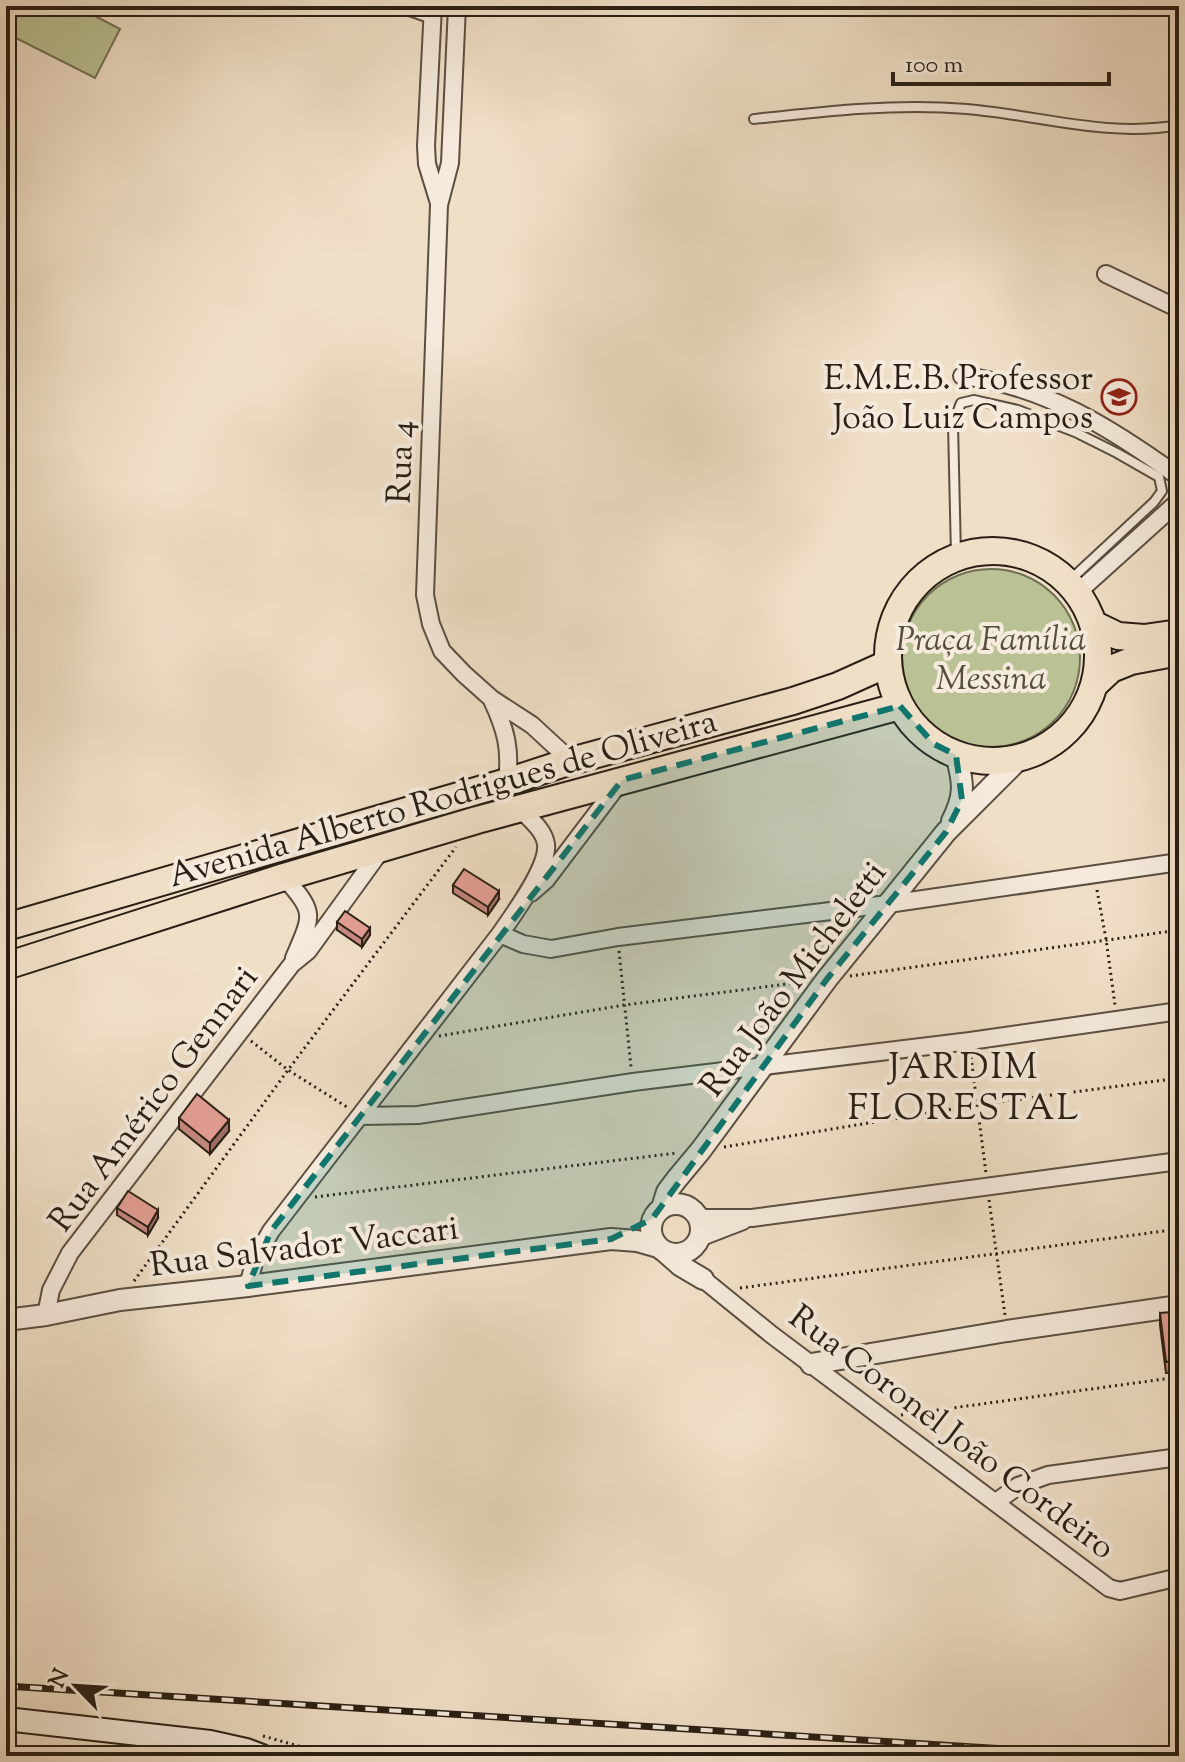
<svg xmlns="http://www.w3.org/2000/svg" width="1185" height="1762" viewBox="0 0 1185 1762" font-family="'Sorts Mill Goudy',serif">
  <rect width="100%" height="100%" fill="#f0dfc7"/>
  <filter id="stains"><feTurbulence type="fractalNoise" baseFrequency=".0025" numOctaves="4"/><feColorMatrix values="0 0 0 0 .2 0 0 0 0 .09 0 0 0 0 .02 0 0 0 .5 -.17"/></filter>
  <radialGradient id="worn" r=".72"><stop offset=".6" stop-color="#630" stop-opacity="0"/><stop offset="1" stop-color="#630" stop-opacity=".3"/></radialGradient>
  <path fill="#bac195" stroke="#727054" stroke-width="2" d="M22 6H76L120 29 95 78 8 34Z
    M902 658a89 89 0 1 1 178 0a89 89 0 1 1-178 0Z"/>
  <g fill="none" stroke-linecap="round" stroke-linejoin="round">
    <defs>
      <path id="service" d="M395 6 432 19
        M754 119C826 111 896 103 967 109 1038 115 1108 138 1179 125
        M956 556 953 424 961 403 974 400 1018 410 1075 432 1117 453 1159 477 1162 491 1154 502 1068 582"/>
      <path id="minor" d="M433 6 426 146 427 164 439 203
        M457 6 450 163 439 205 425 595 431 624 442 651 464 674 492 699 532 725 571 761
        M1106 274 1179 309
        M962 376C1044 385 1114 430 1179 477
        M1078 592 1179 501
        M492 700C506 730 511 749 507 782
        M284 877C317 914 312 915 294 958
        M531 893 546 880 621 781
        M500 934 523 944 551 949 618 937 888 904 1179 862
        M360 1116 418 1115 633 1082 970 1041 1179 1011
        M698 1218H752L1179 1161
        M699 1238 743 1221
        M703 1279 772 1335 1109 1588 1120 1591 1179 1577
        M248 1286 255 1259 271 1231 500 934C513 915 549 867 546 844 544 830 530 819 520 809
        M46 1315 51 1290 70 1253 292 964 308 951 382 849
        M996 1502 1018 1486 1048 1475 1179 1457"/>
      <path id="tertiary" d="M952 821C965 796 964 783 956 755
        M651 1229a25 25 0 1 1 50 0a25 25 0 1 1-50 0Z
        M662 1208 667 1192 676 1180 701 1150 827 979 888 904 946 832 1020 758
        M665 1252 681 1266 703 1279
        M6 1320 46 1315 120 1300 248 1286 611 1239 637 1241 658 1247
        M811 1364 1007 1331 1179 1306"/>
      <path id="secondary" d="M6 1719 210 1742 246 1750 262 1756"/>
      <path id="primary" d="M888 656a105 105 0 1 1 210 0a105 105 0 1 1-210 0Z
        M1095 625 1118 636 1144 638 1179 633
        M1095 684 1111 669 1131 661 1179 652
        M6 927 507 782 571 761 793 701 838 686 887 664
        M6 966 284 877 477 820 900 706"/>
    </defs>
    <use href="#service" stroke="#5b4f41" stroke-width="12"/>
    <use href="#minor" stroke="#5b4f41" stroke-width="20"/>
    <use href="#tertiary" stroke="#5b4f41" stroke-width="24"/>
    <use href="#secondary" stroke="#291f14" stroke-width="26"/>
    <use href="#primary" stroke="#291f14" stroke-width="30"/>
    <path stroke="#291f14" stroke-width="3" stroke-dasharray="2 4" stroke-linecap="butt" d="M1097 890 1106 939 1115 1005
      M619 951 631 1067
      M850 976 1179 930
      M439 1036 624 1005 803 982
      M251 1041 288 1070 347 1107
      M971 1057 986 1173
      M724 1147 977 1105 1179 1078
      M315 1197 677 1153
      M989 1200 1005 1315
      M134 1281 288 1070 456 847
      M740 1288 1179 1229
      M901 1415 1179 1377
      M263 1736 309 1749 319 1756"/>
    <use href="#service" stroke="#f5eadb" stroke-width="8"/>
    <use href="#minor" stroke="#f5eadb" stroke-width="16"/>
    <use href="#tertiary" stroke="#f5eadb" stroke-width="20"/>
    <use href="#secondary" stroke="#f5eadb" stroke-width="22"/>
    <use href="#primary" stroke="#f0dfc7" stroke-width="26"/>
    <defs>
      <path id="rail" d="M6 1686 1053 1752 1079 1756"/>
    </defs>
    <use href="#rail" stroke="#291f14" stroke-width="7"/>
    <use href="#rail" stroke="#f5eadb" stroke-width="4" stroke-dasharray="12" stroke-linecap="butt"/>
  </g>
  <path fill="#c58981" stroke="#291f14" stroke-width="2" d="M453 885 499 899 488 915 453 893Z
    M337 922 370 935 362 947 337 930Z
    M179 1118 229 1131 210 1154 179 1129Z
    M117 1208 158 1218 148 1235 117 1215Z
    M1160 1313 1173 1318 1179 1317V1372L1166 1373 1160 1325Z"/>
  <path fill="#a06f69" stroke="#291f14" stroke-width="2" d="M499 891V899L488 915V907Z
    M370 928V935L362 947V939Z
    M229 1120V1131L210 1154V1143Z
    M158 1210V1218L148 1235V1227Z"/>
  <path fill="#e59f96" stroke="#291f14" stroke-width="2" d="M464 869 499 891 488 907 453 885Z
    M345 911 370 928 362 939 337 922Z
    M197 1094 229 1120 210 1143 179 1118Z
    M128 1191 158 1210 148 1227 117 1208Z
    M1172 1312 1173 1318 1179 1317V1360L1166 1362 1160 1313Z"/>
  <path fill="#0f766e" fill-opacity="0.2" stroke="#0f766e" stroke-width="6" stroke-dasharray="16 10" stroke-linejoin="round" d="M900 706 934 744 956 755 962 800 946 832 827 979 652 1219 611 1239 248 1286 271 1231 622 780Z"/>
  <defs>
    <symbol id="school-ring" viewBox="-11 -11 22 22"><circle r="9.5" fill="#f5eadb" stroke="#8f2418" stroke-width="1.5"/><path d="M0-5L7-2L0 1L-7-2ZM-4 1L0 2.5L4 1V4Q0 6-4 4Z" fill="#8f2418"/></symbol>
  </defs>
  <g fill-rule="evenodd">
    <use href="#school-ring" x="1099" y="377" width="40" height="40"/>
  </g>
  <g text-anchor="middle" stroke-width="8" stroke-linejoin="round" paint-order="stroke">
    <g font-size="34" fill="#291f14" stroke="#f5eadb" text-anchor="end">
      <text x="1093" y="389">E.M.E.B. Professor<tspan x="1093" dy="39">João Luiz Campos</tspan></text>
    </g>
    <g font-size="34" fill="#291f14" stroke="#f5eadb">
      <text transform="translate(399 462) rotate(-88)" y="12">Rua 4</text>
      <text transform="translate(442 797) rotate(-16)" y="12">Avenida Alberto Rodrigues de Oliveira</text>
      <text transform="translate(792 978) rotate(-53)" y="12">Rua João Micheletti</text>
      <text transform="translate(152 1098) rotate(-53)" y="12">Rua Américo Gennari</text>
      <text transform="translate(304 1245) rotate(-7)" y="12">Rua Salvador Vaccari</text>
      <text transform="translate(953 1431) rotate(37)" y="12">Rua Coronel João Cordeiro</text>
    </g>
    <g font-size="34" font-style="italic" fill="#54503b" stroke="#f5eadb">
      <text x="991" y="650">Praça Família<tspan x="991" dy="39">Messina</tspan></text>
    </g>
    <g font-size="36" letter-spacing="2" fill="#291f14" stroke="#f5eadb">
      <text x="964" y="1078">JARDIM<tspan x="964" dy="41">FLORESTAL</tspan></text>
    </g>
  </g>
  <rect width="1185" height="1762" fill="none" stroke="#f0dfc7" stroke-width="32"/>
  <rect x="8" y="8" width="1169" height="1746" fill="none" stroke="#291f14" stroke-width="4"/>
  <rect x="16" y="16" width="1153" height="1730" fill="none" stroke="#291f14" stroke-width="2"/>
  <g transform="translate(76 1686) rotate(295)" stroke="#f5eadb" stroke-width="6" paint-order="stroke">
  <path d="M0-6L14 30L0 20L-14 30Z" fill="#291f14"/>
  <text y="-12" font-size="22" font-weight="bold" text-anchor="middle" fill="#291f14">N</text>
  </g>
  <path d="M893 72v12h216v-12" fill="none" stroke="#291f14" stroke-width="4"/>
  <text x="905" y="72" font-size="24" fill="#291f14" stroke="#f5eadb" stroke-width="6" paint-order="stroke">100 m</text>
  <rect width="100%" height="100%" filter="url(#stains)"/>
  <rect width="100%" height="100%" fill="url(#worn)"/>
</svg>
